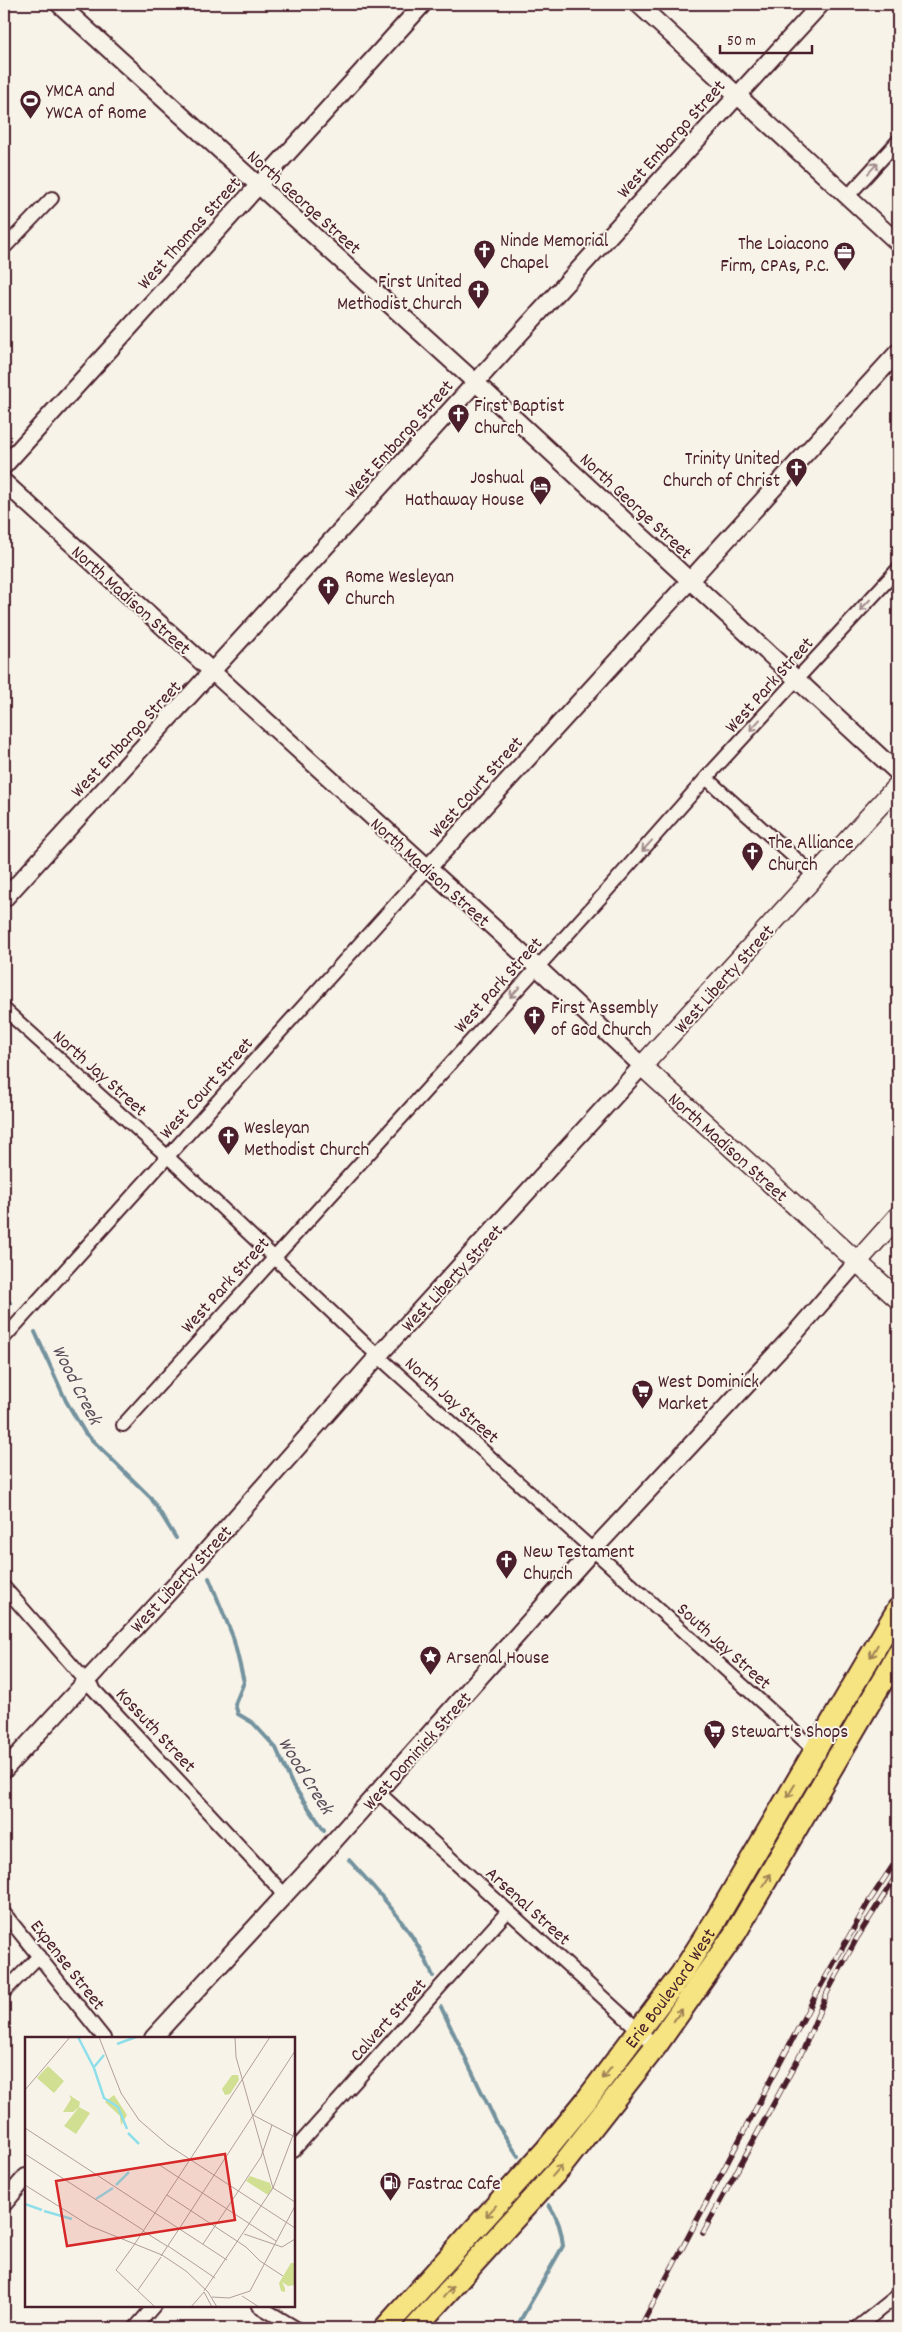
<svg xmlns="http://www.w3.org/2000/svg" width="902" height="2332" viewBox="0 0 902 2332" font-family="Dekko,sans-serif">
  <rect width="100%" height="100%" fill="#f7f3e8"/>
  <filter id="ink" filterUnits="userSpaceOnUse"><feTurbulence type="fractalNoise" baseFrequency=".02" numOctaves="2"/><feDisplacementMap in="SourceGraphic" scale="10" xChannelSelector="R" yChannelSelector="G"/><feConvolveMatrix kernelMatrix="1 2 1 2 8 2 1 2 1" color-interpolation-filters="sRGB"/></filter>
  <g filter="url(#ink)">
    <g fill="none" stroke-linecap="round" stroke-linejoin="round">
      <path stroke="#73929e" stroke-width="4" d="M4 1298 10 1303
        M35 1332 66 1401 85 1433 151 1498 176 1538
        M209 1578 233 1637 244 1682 235 1704 238 1714 253 1723 276 1748 292 1784 324 1830
        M349 1860C381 1895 415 1931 433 1976
        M441 2007 497 2124 518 2156
        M516 2328 563 2246C562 2230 558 2218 549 2205"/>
      <defs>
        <path id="minor" d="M848 196 898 141
          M4 248 52 198
          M706 778 815 876
          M4 1009 168 1157 378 1356 819 1754
          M4 1338 427 869
          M123 1425 603 895 706 778 898 569
          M4 1587 85 1680 285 1895
          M378 1792 656 2046
          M4 1913 104 2038
          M4 1992 39 1956
          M294 2150 508 1911
          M259 2306 296 2328
          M135 2328 154 2306
          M857 2328 898 2295"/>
        <path id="tertiary" d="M59 4 475 382 898 773
          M638 4 898 243
          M4 466 423 4
          M4 482 538 968 642 1066 378 1356 193 1566 4 1770
          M427 869 898 352
          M4 899 821 4
          M153 2038 318 1859 593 1550 797 1331 857 1262
          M4 2203 26 2177"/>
        <path id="secondary" d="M898 785 642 1066 898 1299
          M857 1262 898 1216"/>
        <g id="primary">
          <path id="s1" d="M385 2328 546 2150 585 2102 682 1973 717 1918 898 1609"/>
          <path d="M415 2328 561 2167 656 2046 736 1932 898 1654"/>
        </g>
      </defs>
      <use href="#minor" stroke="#4a1f2b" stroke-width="16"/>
      <use href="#tertiary" stroke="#4a1f2b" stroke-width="20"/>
      <use href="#secondary" stroke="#4a1f2b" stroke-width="22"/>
      <use href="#primary" stroke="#4a1f2b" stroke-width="25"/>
      <use href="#minor" stroke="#f7f3e8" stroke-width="12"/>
      <use href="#tertiary" stroke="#f7f3e8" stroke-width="16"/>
      <use href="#secondary" stroke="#f7f3e8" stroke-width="19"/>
      <use href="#primary" stroke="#f6e381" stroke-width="21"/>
      <defs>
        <path id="rail" d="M703 2233 804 2048 828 1991 857 1938 898 1873
          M640 2328 819 1989 868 1903 898 1858"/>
      </defs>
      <use href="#rail" stroke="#4a1f2b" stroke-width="5.5"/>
      <use href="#rail" stroke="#f7f3e8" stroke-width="4" stroke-dasharray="11" stroke-linecap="butt"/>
    </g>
    <defs><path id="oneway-shaft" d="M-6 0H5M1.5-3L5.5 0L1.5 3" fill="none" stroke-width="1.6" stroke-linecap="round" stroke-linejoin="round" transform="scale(1.25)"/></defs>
    <g stroke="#a0898a">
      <use href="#oneway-shaft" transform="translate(873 168) rotate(-48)"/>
      <use href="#oneway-shaft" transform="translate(865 605) rotate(133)"/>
      <use href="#oneway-shaft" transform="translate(755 725) rotate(132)"/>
      <use href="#oneway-shaft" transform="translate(647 846) rotate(132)"/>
      <use href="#oneway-shaft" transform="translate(515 992) rotate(133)"/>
    </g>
    <g stroke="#a08156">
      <use href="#oneway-shaft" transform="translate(874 1651) rotate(120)"/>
      <use href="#oneway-shaft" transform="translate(791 1791) rotate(121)"/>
      <use href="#oneway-shaft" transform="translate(767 1880) rotate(-59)"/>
      <use href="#oneway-shaft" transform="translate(678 2015) rotate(-55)"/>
      <use href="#oneway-shaft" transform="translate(607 2073) rotate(127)"/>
      <use href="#oneway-shaft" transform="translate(557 2171) rotate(-49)"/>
      <use href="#oneway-shaft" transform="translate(491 2211) rotate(132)"/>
      <use href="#oneway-shaft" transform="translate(448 2292) rotate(-48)"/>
    </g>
  </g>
  <defs>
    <symbol id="stadium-pin" viewBox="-11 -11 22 30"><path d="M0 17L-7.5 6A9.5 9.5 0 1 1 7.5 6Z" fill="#4a1f2b" stroke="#f7f3e8"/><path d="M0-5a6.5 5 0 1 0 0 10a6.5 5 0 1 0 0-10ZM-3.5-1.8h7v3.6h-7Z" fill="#fff"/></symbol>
    <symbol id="church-pin" viewBox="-11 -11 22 30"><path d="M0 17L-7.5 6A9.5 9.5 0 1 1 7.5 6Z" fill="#4a1f2b" stroke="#f7f3e8"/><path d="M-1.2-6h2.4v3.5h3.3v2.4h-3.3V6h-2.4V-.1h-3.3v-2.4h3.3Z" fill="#fff"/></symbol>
    <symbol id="office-pin" viewBox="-11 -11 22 30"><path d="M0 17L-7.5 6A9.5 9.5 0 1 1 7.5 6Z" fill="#4a1f2b" stroke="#f7f3e8"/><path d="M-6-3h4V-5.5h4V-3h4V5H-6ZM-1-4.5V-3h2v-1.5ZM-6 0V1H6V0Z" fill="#fff"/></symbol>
    <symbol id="hotel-pin" viewBox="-11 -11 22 30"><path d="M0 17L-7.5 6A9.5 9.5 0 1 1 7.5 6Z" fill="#4a1f2b" stroke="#f7f3e8"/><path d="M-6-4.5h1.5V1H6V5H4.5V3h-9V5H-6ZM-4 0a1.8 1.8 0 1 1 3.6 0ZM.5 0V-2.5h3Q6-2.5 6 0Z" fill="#fff"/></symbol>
    <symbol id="supermarket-pin" viewBox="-11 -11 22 30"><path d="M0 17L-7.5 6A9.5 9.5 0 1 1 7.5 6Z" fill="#4a1f2b" stroke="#f7f3e8"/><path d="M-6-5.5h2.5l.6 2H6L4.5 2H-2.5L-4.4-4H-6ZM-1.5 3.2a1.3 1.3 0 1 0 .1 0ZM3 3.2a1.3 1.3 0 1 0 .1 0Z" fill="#fff"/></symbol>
    <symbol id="sight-pin" viewBox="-11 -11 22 30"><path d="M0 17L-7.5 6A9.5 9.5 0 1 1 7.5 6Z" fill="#4a1f2b" stroke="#f7f3e8"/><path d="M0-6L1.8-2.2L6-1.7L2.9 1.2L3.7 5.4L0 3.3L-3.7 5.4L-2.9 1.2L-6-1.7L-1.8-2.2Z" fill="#fff"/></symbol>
    <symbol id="fuel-pin" viewBox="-11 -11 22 30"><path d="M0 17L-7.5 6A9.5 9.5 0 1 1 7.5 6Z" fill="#4a1f2b" stroke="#f7f3e8"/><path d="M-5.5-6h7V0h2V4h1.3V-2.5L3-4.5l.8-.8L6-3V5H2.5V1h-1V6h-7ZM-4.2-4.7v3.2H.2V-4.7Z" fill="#fff"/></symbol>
  </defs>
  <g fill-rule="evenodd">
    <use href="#stadium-pin" x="18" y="88" width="25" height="34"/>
    <use href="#church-pin" x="472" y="238" width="25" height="34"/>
    <use href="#office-pin" x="832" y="240" width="25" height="34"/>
    <use href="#church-pin" x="466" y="278" width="25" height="34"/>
    <use href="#church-pin" x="446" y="402" width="25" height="34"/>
    <use href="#church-pin" x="784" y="456" width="25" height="34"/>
    <use href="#hotel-pin" x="528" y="474" width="25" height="34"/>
    <use href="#church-pin" x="316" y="574" width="25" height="34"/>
    <use href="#church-pin" x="740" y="840" width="25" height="34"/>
    <use href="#church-pin" x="522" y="1004" width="25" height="34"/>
    <use href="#church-pin" x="216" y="1124" width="25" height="34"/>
    <use href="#supermarket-pin" x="630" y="1378" width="25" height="34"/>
    <use href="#church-pin" x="494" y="1548" width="25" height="34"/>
    <use href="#sight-pin" x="418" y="1644" width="25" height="34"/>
    <use href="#supermarket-pin" x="702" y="1718" width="25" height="34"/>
    <use href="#fuel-pin" x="378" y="2170" width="25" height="34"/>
  </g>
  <g text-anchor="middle" stroke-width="4" stroke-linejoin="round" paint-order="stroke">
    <g font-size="19" fill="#4a1f2b" stroke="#f7f3e8" text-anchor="start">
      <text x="46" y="96">YMCA and<tspan x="46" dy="22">YWCA of Rome</tspan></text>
      <text x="500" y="246">Ninde Memorial<tspan x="500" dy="22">Chapel</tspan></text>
      <text x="829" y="249" text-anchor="end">The Loiacono<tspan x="829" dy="22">Firm, CPAs, P.C.</tspan></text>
      <text x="462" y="287" text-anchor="end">First United<tspan x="462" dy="22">Methodist Church</tspan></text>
      <text x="474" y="411">First Baptist<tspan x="474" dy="22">Church</tspan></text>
      <text x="780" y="464" text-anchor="end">Trinity United<tspan x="780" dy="22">Church of Christ</tspan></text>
      <text x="524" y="483" text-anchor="end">Joshual<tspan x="524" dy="22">Hathaway House</tspan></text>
      <text x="345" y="582">Rome Wesleyan<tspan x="345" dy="22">Church</tspan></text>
      <text x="768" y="848">The Alliance<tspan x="768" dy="22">Church</tspan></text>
      <text x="551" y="1013">First Assembly<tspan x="551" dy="22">of God Church</tspan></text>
      <text x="244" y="1133">Wesleyan<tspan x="244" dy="22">Methodist Church</tspan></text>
      <text x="658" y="1387">West Dominick<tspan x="658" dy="22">Market</tspan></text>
      <text x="523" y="1557">New Testament<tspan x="523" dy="22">Church</tspan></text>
      <text x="446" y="1663">Arsenal House</text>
      <text x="731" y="1737">Stewart's Shops</text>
      <text x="407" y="2189">Fastrac Cafe</text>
    </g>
    <g font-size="19" fill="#4a1f2b" stroke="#f7f3e8">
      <text transform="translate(670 138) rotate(-48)" y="7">West Embargo Street</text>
      <text transform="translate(305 201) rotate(42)" y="7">North George Street</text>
      <text transform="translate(188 232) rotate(-48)" y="7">West Thomas Street</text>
      <text transform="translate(398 438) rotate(-48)" y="7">West Embargo Street</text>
      <text transform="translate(637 505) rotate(43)" y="7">North George Street</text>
      <text transform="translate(132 599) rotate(42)" y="7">North Madison Street</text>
      <text transform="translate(768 684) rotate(-48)" y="7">West Park Street</text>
      <text transform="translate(125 738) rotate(-47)" y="7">West Embargo Street</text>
      <text transform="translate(475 786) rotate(-48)" y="7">West Court Street</text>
      <text transform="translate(431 871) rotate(42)" y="7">North Madison Street</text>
      <text transform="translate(723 978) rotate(-48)" y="7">West Liberty Street</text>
      <text transform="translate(497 984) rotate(-48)" y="7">West Park Street</text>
      <text transform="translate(101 1072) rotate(42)" y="7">North Jay Street</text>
      <text transform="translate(205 1087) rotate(-48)" y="7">West Court Street</text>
      <text transform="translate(729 1146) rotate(42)" y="7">North Madison Street</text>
      <text transform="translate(451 1277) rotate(-47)" y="7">West Liberty Street</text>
      <text transform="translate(224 1284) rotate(-48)" y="7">West Park Street</text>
      <text transform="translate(453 1399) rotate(42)" y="7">North Jay Street</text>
      <text transform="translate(180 1578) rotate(-47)" y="7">West Liberty Street</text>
      <text transform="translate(725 1645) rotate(42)" y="7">South Jay Street</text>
      <text transform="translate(157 1729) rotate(47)" y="7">Kossuth Street</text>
      <text transform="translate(416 1750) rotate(-48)" y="7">West Dominick Street</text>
      <text transform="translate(529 1905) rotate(42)" y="7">Arsenal Street</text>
      <text transform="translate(69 1964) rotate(52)" y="7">Expense Street</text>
      <text dy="7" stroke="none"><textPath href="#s1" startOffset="444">Erie Boulevard West</textPath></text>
      <text transform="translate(387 2019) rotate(-48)" y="7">Calvert Street</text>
    </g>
    <g font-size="20" font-style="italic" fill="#5b4f5b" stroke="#f7f3e8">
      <text transform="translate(78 1384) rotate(63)" y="7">Wood Creek</text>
      <text transform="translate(307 1775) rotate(58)" y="7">Wood Creek</text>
    </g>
  </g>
  <g transform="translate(25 2037)">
    <rect width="270" height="270" fill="#f7f3e8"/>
    <path d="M207 38H213L214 43 205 57 200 58 197 52Z" fill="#d0df92"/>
    <path d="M44 58 55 65 54 70 48 75H38L46 62ZM89 58 102 78 96 88 95 79 80 65Z" fill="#d0df92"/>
    <path d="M266 226H270V248L263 249 257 245 260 251V255L256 254 254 246Z" fill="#d0df92"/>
    <path d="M23 29 39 44 29 56 12 41ZM54 70 65 76 51 97 39 89ZM225 139 245 146 247 152 243 158 221 144Z" fill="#d0df92"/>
    <path fill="none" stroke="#8fdfeb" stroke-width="2.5" d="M53 0 69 31 79 61 93 70 102 92M92 7 111 0M69 30 79 18M103 96 114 107M91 148 104 135M71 162 88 151M0 167 17 173M19 174 47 182"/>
    <path fill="none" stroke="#b29e9c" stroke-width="1" d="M74 0 96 56 114 83 143 108 270 191M0 53 45 0M228 78 270 100M0 91 130 176 245 0M270 93 248 151 270 165M0 117 118 193M133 127 251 204M0 148 65 189 137 218 161 234 183 255 192 270M142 158 221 210 235 224 258 239M154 192 270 14M118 194 142 209M219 197 257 210 270 202M178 207 236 120 247 88M109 208 91 233 130 270M109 208 130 176 202 223M143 209 190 241M136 219 154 192M113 253 136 220M179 254 248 151 211 20 210 0M179 255 187 270M217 259 234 270M187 260 204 261 225 254 270 169M166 270 179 255"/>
    <path fill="#d62828" fill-opacity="0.15" stroke="#d62828" stroke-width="2.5" d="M200 117 210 183 42 209 31 144Z"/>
    <rect width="270" height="270" fill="none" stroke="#4a1f2b" stroke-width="2.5"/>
  </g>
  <rect width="902" height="2332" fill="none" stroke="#f7f3e8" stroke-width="20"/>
  <rect x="10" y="10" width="882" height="2312" fill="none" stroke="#4a1f2b" stroke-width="2" filter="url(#ink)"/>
  <path d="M720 45v8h92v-8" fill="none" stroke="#4a1f2b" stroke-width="2.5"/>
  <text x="727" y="45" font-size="15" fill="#4a1f2b" stroke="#f7f3e8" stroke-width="4" paint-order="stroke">50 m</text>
</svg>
